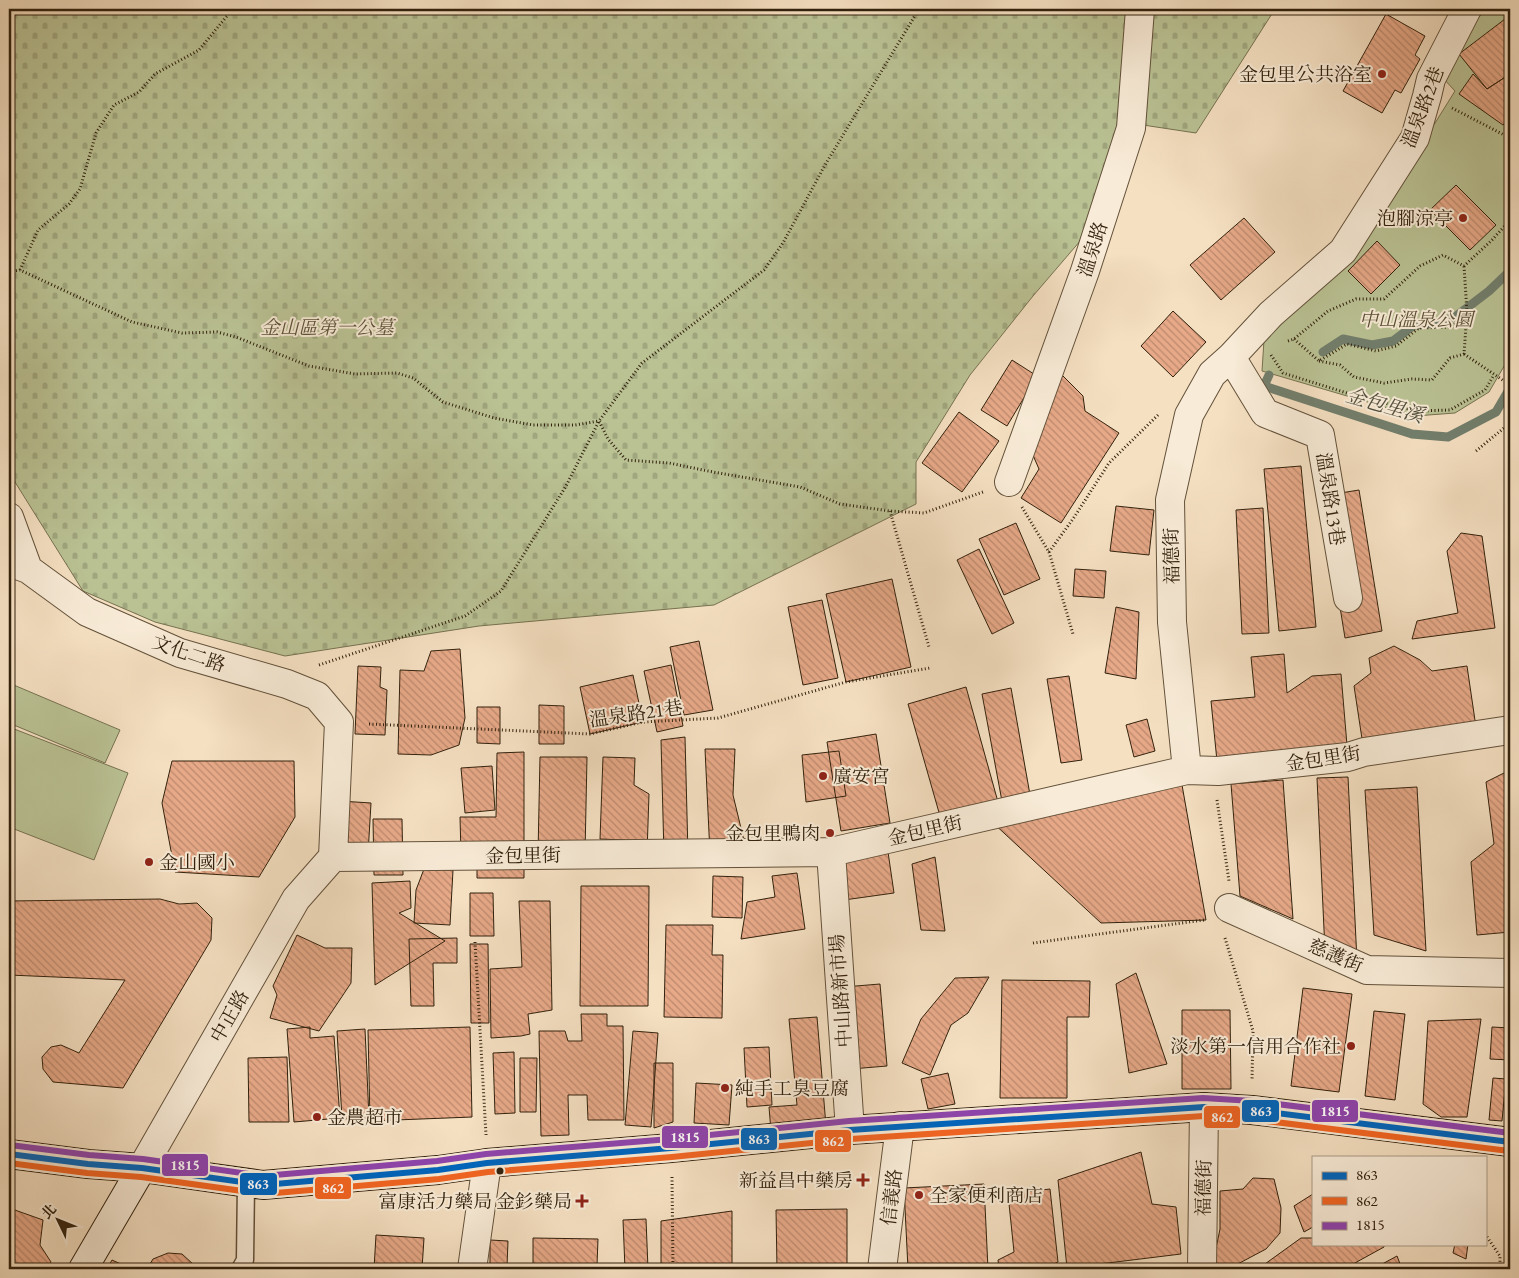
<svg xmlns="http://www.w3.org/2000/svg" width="1519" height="1278" viewBox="0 0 1519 1278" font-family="'EB Garamond','Noto Serif TC',serif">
  <defs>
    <pattern id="cemetery-stones" width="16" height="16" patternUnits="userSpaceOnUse" patternTransform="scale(1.25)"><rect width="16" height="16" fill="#bac294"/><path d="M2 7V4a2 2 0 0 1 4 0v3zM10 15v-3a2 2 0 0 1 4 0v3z" fill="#a0a67e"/></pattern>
    <pattern id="building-back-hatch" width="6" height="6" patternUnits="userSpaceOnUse" patternTransform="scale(1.25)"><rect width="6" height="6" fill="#e7a988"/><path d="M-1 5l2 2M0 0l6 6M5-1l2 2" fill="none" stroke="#bc896e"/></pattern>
  </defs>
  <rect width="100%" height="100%" fill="#f5e0c2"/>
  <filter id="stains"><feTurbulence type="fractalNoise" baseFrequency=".004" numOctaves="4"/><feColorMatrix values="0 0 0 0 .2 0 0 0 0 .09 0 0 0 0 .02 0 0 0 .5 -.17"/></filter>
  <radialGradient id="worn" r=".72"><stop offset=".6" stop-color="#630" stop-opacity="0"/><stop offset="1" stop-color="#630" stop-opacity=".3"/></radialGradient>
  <path fill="url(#cemetery-stones)" stroke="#767250" d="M9 9H1128L1122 120 1087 233 1033 296 970 375 916 462V504L714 605 479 626 285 656 155 622 83 591 15 482 9 460Z
    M1154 9H1275L1196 133 1143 125Z"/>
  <path fill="#bac294" stroke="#767250" d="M1487 9H1510V356L1489 392 1455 413 1415 416 1262 371 1264 340 1372 224 1455 91 1443 78 1475 21Z
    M9 683 120 730 105 763 9 723Z
    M9 727 128 773 94 860 9 827Z"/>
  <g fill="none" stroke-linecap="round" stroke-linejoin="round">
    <path stroke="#727f6d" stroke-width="9" d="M1323 352 1343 339 1372 345 1393 341 1414 325 1436 323 1455 317 1489 291 1510 271
      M1269 375 1264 386 1412 434 1448 437 1496 412 1510 388"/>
  </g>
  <path fill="url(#building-back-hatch)" stroke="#32210d" d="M1386 14 1425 36 1415 55 1420 59 1401 93 1395 90 1382 113 1343 91Z
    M1509 16 1510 18V74L1487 89 1459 54Z
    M1473 74 1487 89 1510 74V118L1503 125 1459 94Z
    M1456 185 1496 225 1470 250 1430 210Z
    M1244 218 1275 252 1221 300 1190 265Z
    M1377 241 1400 265 1371 294 1348 271Z
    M1173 311 1206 342 1173 377 1141 346Z
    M1012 360 1037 376 1007 426 981 410Z
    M1061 374 1083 396 1085 411 1119 433 1061 523 1021 498 1039 469 1025 437Z
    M959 412 999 441 962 492 922 463Z
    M1301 466 1316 627 1279 631 1264 469Z
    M1359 490 1382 631 1345 638 1322 496Z
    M1116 506 1154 510 1149 555 1110 551Z
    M1263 508 1269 633 1242 634 1236 510Z
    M1016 523 1040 579 1004 595 979 539Z
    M1461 533 1482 536 1495 628 1412 639 1417 621 1458 613 1447 551Z
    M979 549 1014 623 992 634 957 560Z
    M1075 569 1106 571 1104 598 1073 596Z
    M892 579 911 667 846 682 826 594Z
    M822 600 838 678 803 685 788 607Z
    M1116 607 1139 612 1136 679 1105 673Z
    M699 641 713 710 684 715 670 647Z
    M1394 646 1420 660 1432 671 1467 666 1477 734 1364 752 1354 686 1371 673 1369 658Z
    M460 649 465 718 459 745 431 755 398 754 400 670 424 671 431 651Z
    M1284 654 1287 693 1312 676 1341 674 1348 757 1218 771 1211 701 1255 697 1251 657Z
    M671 665 683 726 657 732 644 671Z
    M358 666 381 667 380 687 387 690 385 735 355 734Z
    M633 675 643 722 590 734 580 687Z
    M1069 676 1082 760 1061 763 1047 679Z
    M966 687 1003 820 946 837 908 704Z
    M1011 688 1032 806 1004 812 982 694Z
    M539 705 564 706V744H539Z
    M477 707H500V744L477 743Z
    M1147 719 1155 751 1134 757 1126 725Z
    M876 734 890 823 841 831 827 742Z
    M685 737 688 854 664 855 661 740Z
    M705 749H735L733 795 747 853 710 854Z
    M839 751 846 796 806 802 802 755Z
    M524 752V878H477V854H461L460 817H496L497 753Z
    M540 757H587L585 854H538Z
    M603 757 635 758 634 785 649 794 647 853 625 852V840L600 839Z
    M172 761H294L295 817 259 877 175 872 162 803Z
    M492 766 495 810 465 813 461 768Z
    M1510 770V932L1477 935 1471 862 1494 844 1486 782Z
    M1348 777 1357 961 1325 951 1317 778Z
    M1283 780 1293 919 1240 896 1231 784Z
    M1182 785 1206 920 1101 923 991 821 1003 820Z
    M1417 787 1426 951 1374 935 1365 790Z
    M340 801 371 803 368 854 337 852Z
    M373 819H402L403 875H374Z
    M888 852 894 893 844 900 838 860Z
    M935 857 945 931 921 930 912 864Z
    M424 869 453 870 450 925 414 923 416 890Z
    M797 873 805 929 741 939 747 902 775 897 772 876Z
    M713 876 743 877 742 918 712 917Z
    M410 881 411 908 399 913 445 941 375 985 372 883Z
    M581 886H649L648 1006H580Z
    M470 893H493L494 936H470Z
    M160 899 179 904 197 903 212 918 211 940 123 1088 53 1082 43 1069 42 1057 51 1047 61 1045 79 1053 125 980 9 975V901Z
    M519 901H550L552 1010 528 1014 530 1034 521 1036 491 1038 490 969 522 967Z
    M666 925H713L712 955H723L722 1018 664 1017Z
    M297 935 325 948H352L351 983 319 1031 270 1018 277 995 273 986Z
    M457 938V963H433L434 1006H411L409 939Z
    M470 944H488L489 1023H471Z
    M1136 973 1167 1064 1129 1073 1116 984Z
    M989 977 968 1013 951 1025 930 1075 902 1063 921 1019 955 978Z
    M1002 980 1090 981 1089 1017H1067V1098H1000Z
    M880 984 887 1066 851 1069 844 987Z
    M1303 988 1352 994 1339 1092 1291 1086Z
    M1182 1010H1230L1231 1089H1182Z
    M1374 1011 1405 1014 1395 1100 1365 1096Z
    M581 1014H607V1026H623L624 1120H588L587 1095H568L569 1135 541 1136 539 1031H565L568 1041H582Z
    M817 1017 826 1126 771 1131 769 1107 797 1105 789 1019Z
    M1481 1019 1467 1117H1441L1423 1104 1428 1021Z
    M310 1027V1038L334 1036 340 1118 294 1122 287 1029Z
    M470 1027 472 1117 370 1121 368 1030Z
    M1492 1027 1510 1028V1060L1490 1059Z
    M365 1029 369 1118 342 1119 337 1031Z
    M633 1031 658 1033 651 1127 625 1125Z
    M769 1047 772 1105 747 1107 744 1048Z
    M514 1052 515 1113 495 1114 493 1053Z
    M287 1057 289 1122H249L248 1058Z
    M520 1058H537L536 1112H520Z
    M654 1063H673V1122L654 1128Z
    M948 1073 955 1104 928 1109 921 1079Z
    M1493 1078 1506 1079 1502 1121 1489 1120Z
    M696 1083 732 1085 729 1125 694 1123Z
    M1141 1152 1152 1204 1176 1207 1181 1254 1067 1268 1058 1180Z
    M1253 1178 1274 1179 1281 1208 1280 1233 1266 1249 1234 1266 1213 1263 1220 1229V1191L1243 1189Z
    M984 1184 988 1269H908L904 1188Z
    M1050 1189 1058 1262 1042 1269H999L998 1260 1014 1252 1008 1194Z
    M1313 1194V1227L1304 1232 1294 1206Z
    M12 1209 43 1220 40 1245 51 1262 46 1269H9V1216Z
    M847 1209V1269H777L776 1210Z
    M732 1211V1269H661V1221Z
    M646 1219 648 1269H625L623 1220Z
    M376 1235 424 1238 422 1269H374Z
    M533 1238 598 1239 597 1265H571V1269H533Z
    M1301 1238H1313V1244H1384V1247L1344 1269H1258Z
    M490 1240 508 1241 507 1266 490 1265Z
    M1455 1244H1468L1466 1259 1453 1253Z
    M168 1253 182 1254 193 1264 196 1269H147L153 1259Z
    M1397 1256 1402 1269H1373Z
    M112 1260 132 1269H107Z"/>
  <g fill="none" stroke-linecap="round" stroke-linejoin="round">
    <defs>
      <path id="lane" d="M240 1269 245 1260 246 1183"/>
      <path id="street" d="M1231 357 1265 413 1320 435 1348 598
        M1009 482 1085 271 1131 128 1140 9
        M9 517 28 569
        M9 562 28 569 87 612 180 653 287 684 317 696 339 722 333 857 296 899 142 1168
        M1187 770 1172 622 1170 500 1189 415 1212 374 1231 357 1271 314 1343 251 1415 138 1427 96 1431 79 1467 9
        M831 852 850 1130
        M333 857 831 852 1187 770 1218 771 1348 757 1364 752 1510 730
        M1229 908 1367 970 1510 973
        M472 1269 487 1163
        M882 1269 900 1126
        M1202 1269 1204 1107"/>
      <path id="secondary" d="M9 1154 88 1164 142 1168 263 1185 438 1170 487 1163 671 1148 850 1130 1204 1107 1252 1110 1510 1142
        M83 1269 142 1168"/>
    </defs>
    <use href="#lane" stroke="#63513a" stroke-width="19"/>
    <use href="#street" stroke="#63513a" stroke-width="30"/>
    <use href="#secondary" stroke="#32210d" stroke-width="30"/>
    <path stroke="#32210d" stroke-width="3" stroke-dasharray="1 2.5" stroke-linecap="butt" d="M1452 108 1510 138
      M20 270 38 230 69 204 80 189 96 133 114 105 139 92 155 74 199 50 227 16 230 9
      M9 272 20 270 132 322 182 333 217 332 236 337 309 366 355 374 397 373 413 378 443 402 494 418 533 425H575L599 421 608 439 626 460 669 463 713 472 800 487 840 504 890 511 924 513 983 492
      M1294 339 1319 361 1347 344 1376 351 1396 346 1419 328 1452 327 1467 313
      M1288 341 1294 339 1328 311 1356 299H1384L1420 266 1443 255 1464 266 1492 240 1510 220
      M1464 354 1510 385
      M1271 355 1283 373 1350 394 1416 411 1450 410 1485 390 1494 375
      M1319 361 1340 365 1354 377 1384 383 1412 379 1432 380 1450 358 1464 354 1467 312 1464 266
      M1476 451 1510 423
      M1022 507 1049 552 1073 634
      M890 511 929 647
      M1049 552 1073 519 1109 463 1158 415
      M319 665 465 616 501 591 566 486 599 421 642 363 764 270 783 243 825 165 919 9
      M369 724 590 734 643 722 718 718 846 682 930 668
      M1217 800 1229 881
      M1225 938 1253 1031 1252 1080
      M475 942 486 1135
      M1033 943 1204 920
      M672 1177 673 1269
      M1485 1234 1500 1256V1269"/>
    <use href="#lane" stroke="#f8ebd7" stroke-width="16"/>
    <use href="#street" stroke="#f8ebd7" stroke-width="28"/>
    <use href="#secondary" stroke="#f8ebd7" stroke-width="28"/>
    <defs>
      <path id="bus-1" d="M9 1154 88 1164 142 1168 263 1185 438 1170 487 1163 671 1148 850 1130 1204 1107 1252 1110 1510 1142"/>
      <path id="bus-2" d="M9 1163 87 1173 141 1177 264 1194 439 1179 488 1172 672 1157 851 1139 1204 1116 1251 1119 1509 1151"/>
      <path id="bus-3" d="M10 1145 89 1155 143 1159 263 1176 437 1161 486 1154 670 1139 849 1121 1203 1098 1253 1101 1510 1133"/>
    </defs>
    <use href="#bus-1" stroke="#f8ebd7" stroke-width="10"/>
    <use href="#bus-2" stroke="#f8ebd7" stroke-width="10"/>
    <use href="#bus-3" stroke="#f8ebd7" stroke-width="10"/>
    <use href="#bus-1" stroke="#0065bd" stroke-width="6"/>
    <use href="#bus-2" stroke="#f26522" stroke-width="6"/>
    <use href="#bus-3" stroke="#8e44ad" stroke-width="6"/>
  </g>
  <g fill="#8f2418" stroke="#f8ebd7" stroke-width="2">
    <circle cx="1382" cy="74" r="5"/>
    <circle cx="1463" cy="218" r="5"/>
    <circle cx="823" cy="776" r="5"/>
    <circle cx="830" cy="833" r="5"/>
    <circle cx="149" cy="862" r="5"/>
    <circle cx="1351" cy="1046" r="5"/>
    <circle cx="725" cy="1088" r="5"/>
    <circle cx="317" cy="1117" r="5"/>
    <path d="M860.5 1172.5h5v5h5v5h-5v5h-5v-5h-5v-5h5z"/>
    <circle cx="919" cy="1195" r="5"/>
    <path d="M579.5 1193.5h5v5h5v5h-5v5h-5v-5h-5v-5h5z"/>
  </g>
  <circle fill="#32210d" stroke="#f8ebd7" stroke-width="2" cx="500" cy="1171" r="4.5"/>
  <g text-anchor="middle" stroke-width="4" stroke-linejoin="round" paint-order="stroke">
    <g font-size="19" fill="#32210d" stroke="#f8ebd7" text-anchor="end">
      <text x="1372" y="81">金包里公共浴室</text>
      <text x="1453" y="225">泡腳涼亭</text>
      <text x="833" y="783" text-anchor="start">廣安宮</text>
      <text x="820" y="840">金包里鴨肉</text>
      <text x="159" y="869" text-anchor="start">金山國小</text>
      <text x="1341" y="1053">淡水第一信用合作社</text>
      <text x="735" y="1095" text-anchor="start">純手工臭豆腐</text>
      <text x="327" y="1124" text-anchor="start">金農超市</text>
      <text x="853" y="1187">新益昌中藥房</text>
      <text x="929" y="1202" text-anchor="start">全家便利商店</text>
      <text x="572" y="1208">富康活力藥局 金釤藥局</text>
    </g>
    <g font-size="19" fill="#32210d" stroke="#f8ebd7">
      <text transform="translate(1422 107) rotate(-69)" y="7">溫泉路2巷</text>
      <text transform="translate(1092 249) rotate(-72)" y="7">溫泉路</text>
      <text transform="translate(1331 499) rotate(81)" y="7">溫泉路13巷</text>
      <text transform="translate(1171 556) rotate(-91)" y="7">福德街</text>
      <text transform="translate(189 653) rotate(19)" y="7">文化二路</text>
      <text transform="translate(636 713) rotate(-8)" y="7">溫泉路21巷</text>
      <text transform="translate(1323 758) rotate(-9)" y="7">金包里街</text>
      <text transform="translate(925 830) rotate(-13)" y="7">金包里街</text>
      <text transform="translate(523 855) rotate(-1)" y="7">金包里街</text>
      <text transform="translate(1336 955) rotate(23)" y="7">慈護街</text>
      <text transform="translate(840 991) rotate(-94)" y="7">中山路新市場</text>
      <text transform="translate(229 1016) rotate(-60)" y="7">中正路</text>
      <text transform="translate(1203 1188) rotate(-89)" y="7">福德街</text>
      <text transform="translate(891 1197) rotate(-83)" y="7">信義路</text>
    </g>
    <g font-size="19" font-style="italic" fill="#5b5136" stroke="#f8ebd7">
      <text x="1416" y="326">中山溫泉公園</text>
      <text x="327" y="334">金山區第一公墓</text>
    </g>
    <g font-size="20" font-style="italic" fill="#52503d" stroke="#f8ebd7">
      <text transform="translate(1385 405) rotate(16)" y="7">金包里溪</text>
    </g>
  </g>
  <g stroke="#f8ebd7" stroke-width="2">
    <rect x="1241" y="1099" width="39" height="24" rx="5" fill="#0065bd"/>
    <rect x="1311" y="1099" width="48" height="24" rx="5" fill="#8e44ad"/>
    <rect x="1203" y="1105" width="38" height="24" rx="5" fill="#f26522"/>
    <rect x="661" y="1125" width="48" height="24" rx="5" fill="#8e44ad"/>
    <rect x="740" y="1127" width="38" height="24" rx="5" fill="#0065bd"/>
    <rect x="814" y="1129" width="38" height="24" rx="5" fill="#f26522"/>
    <rect x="161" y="1153" width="48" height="24" rx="5" fill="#8e44ad"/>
    <rect x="239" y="1172" width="39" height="24" rx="5" fill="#0065bd"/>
    <rect x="314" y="1176" width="38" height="24" rx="5" fill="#f26522"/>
  </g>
  <g font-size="14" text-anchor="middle" font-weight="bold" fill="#fff">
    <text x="1261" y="1116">863</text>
    <text x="1335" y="1116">1815</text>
    <text x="1222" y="1122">862</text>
    <text x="685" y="1142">1815</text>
    <text x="759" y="1144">863</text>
    <text x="833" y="1146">862</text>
    <text x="185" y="1170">1815</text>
    <text x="258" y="1189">863</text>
    <text x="333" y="1193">862</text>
  </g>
  <rect width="1519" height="1278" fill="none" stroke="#f5e0c2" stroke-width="30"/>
  <rect x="10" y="10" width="1499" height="1258" fill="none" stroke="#32210d" stroke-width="2.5"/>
  <rect x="15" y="15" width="1489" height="1248" fill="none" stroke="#32210d"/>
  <rect x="1312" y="1156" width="175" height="90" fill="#f8ebd7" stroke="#a99a86"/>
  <rect x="1322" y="1172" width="25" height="8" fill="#0065bd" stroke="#a99a86"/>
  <text x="1356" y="1180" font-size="15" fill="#32210d">863</text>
  <rect x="1322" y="1197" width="25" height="8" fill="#f26522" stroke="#a99a86"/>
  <text x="1356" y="1206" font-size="15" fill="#32210d">862</text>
  <rect x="1322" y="1222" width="25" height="8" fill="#8e44ad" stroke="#a99a86"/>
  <text x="1356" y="1230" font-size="15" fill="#32210d">1815</text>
  <g transform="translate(58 1220) rotate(313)" stroke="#f8ebd7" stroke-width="4" paint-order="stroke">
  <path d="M0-4L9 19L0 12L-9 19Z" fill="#32210d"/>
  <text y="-8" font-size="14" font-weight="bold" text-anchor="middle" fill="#32210d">北</text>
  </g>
  <rect width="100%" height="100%" filter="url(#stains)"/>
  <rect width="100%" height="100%" fill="url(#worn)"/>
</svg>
